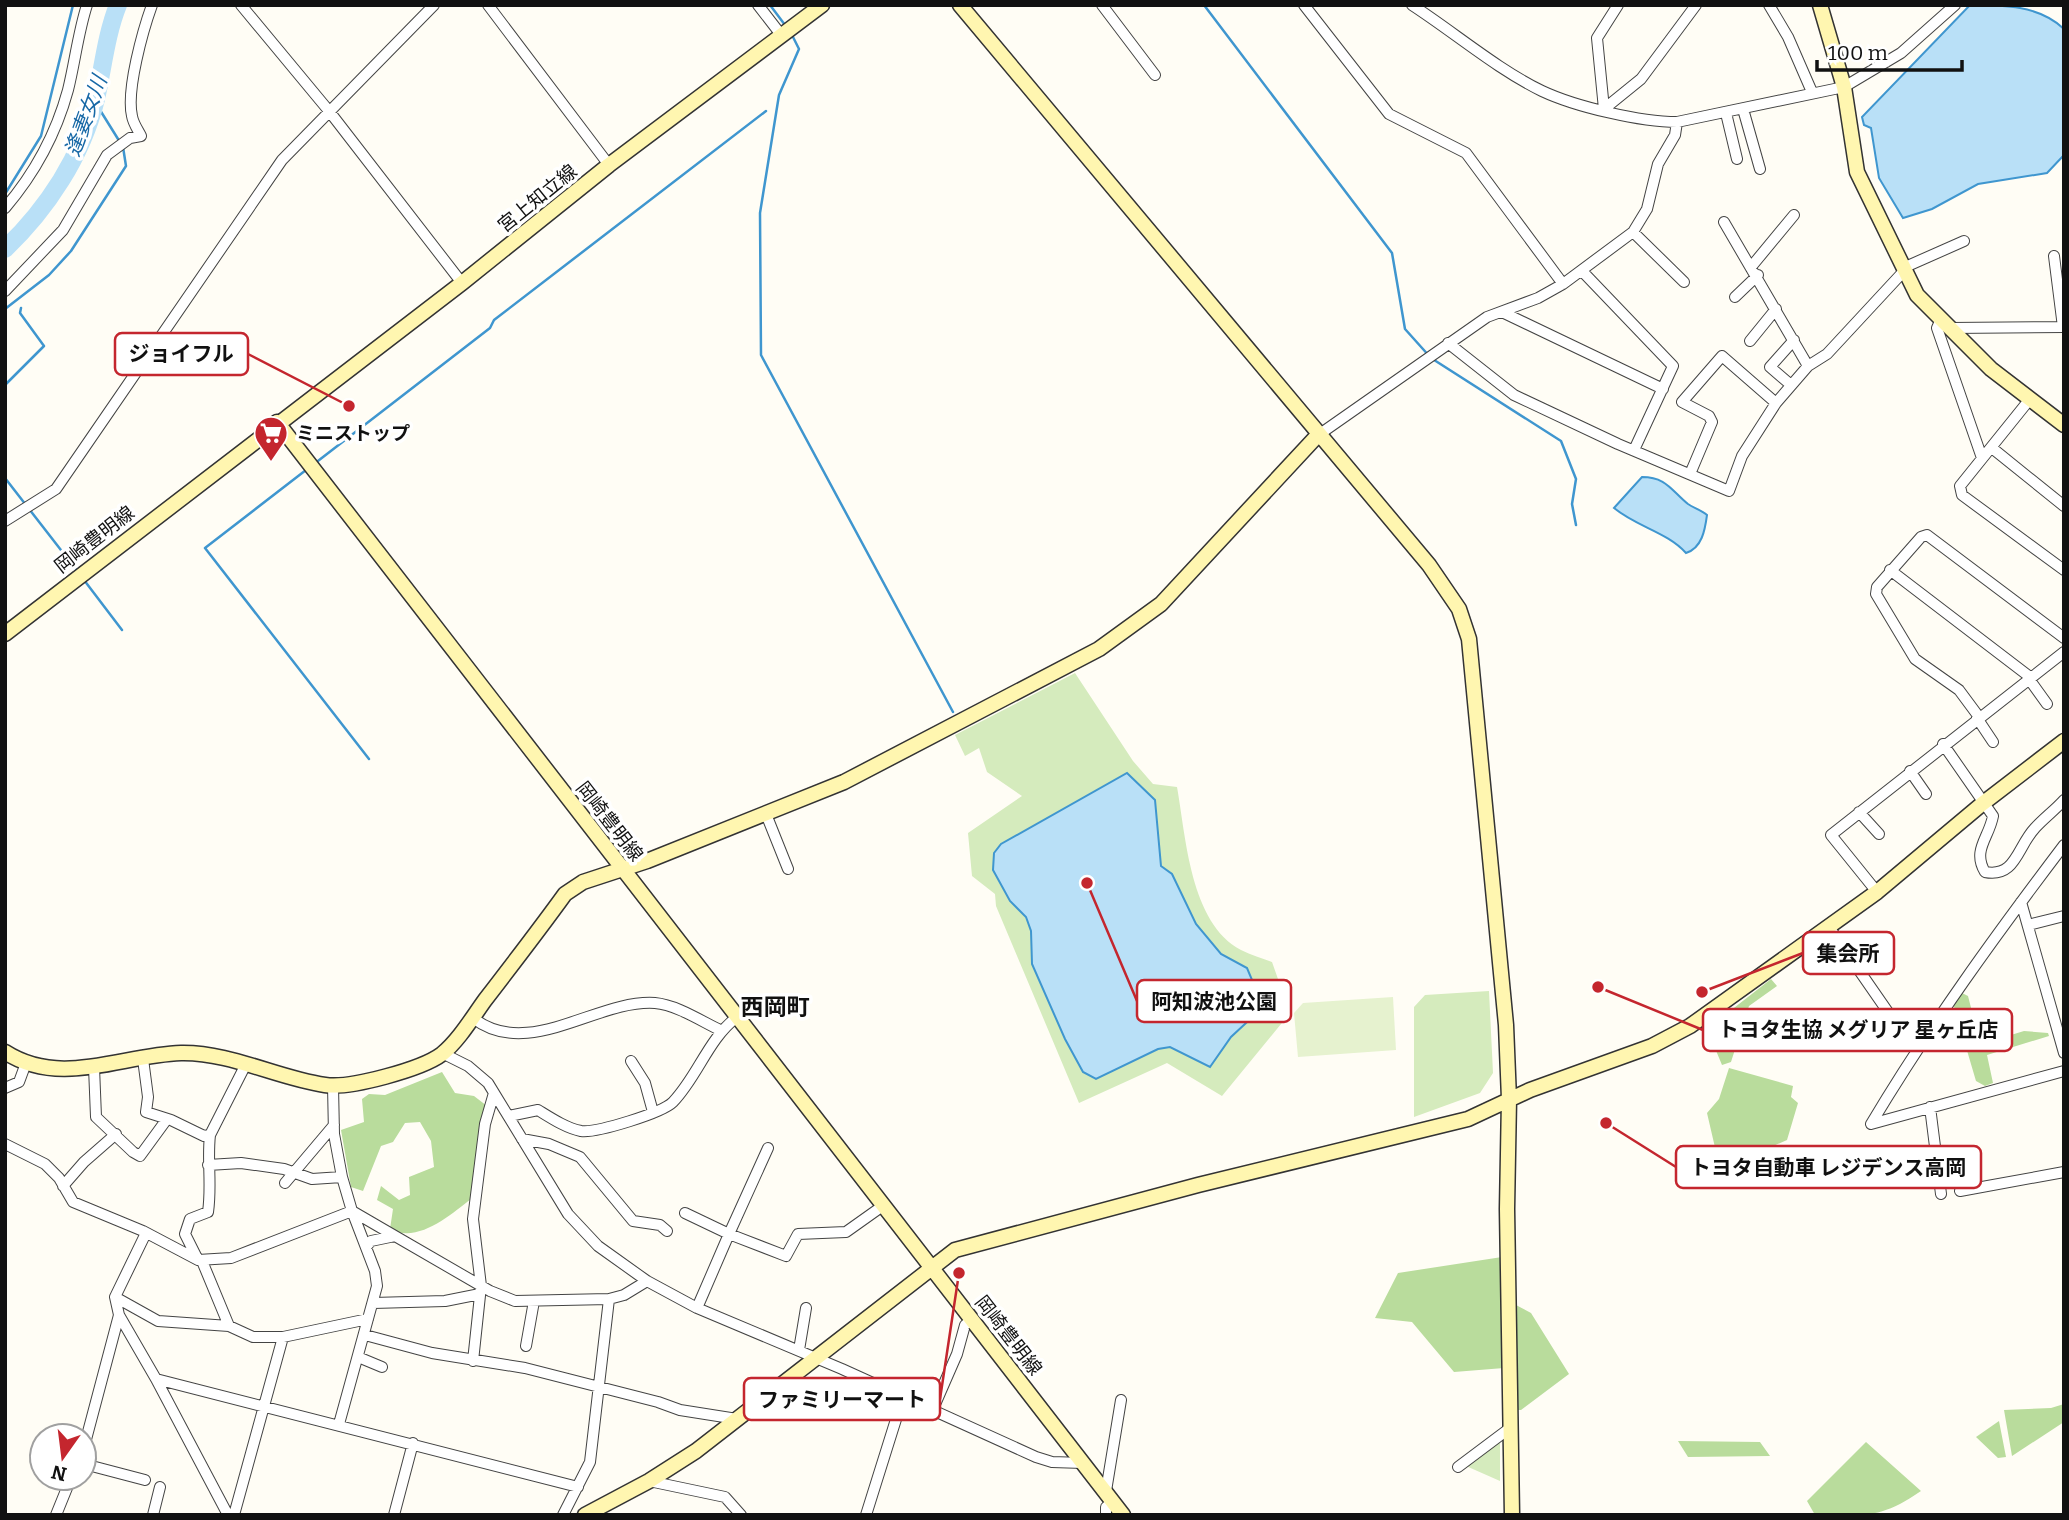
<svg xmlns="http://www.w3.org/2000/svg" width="2069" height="1520" viewBox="0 0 2069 1520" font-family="Bitter,'Noto Sans JP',serif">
  <rect width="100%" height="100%" fill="#fffdf5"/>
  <path fill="#d5ebbd" d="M1075 673 1133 761 1153 784 1177 787C1186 837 1190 923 1241 950 1251 955 1262 958 1272 962L1290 1013 1222 1096 1167 1063 1079 1103 996 906 995 894 972 876 968 833 1022 796 987 772 979 748 965 756 955 735Z
    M1489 991 1493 1073 1480 1093 1414 1117V1007L1425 995Z
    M1500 1441V1481L1466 1466Z"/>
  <path fill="#b9dc9c" d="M1771 979 1777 986 1749 1006 1731 1062 1722 1065 1707 1029Z
    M1960 992 1968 996 1978 1035 1973 1038 1975 1046 2024 1031 2048 1033 2049 1036 1987 1055 1993 1083 1985 1086 1976 1081 1953 1003Z
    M1729 1068 1793 1086 1791 1097 1798 1103 1787 1140 1720 1169 1707 1113 1719 1099Z
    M442 1072 455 1093 474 1096 487 1106 471 1199C450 1215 418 1244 390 1229L393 1209 377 1200 381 1186 399 1200 410 1195 409 1177 434 1167 431 1141 420 1122 405 1123 393 1142 381 1146 363 1191 351 1187 341 1130 364 1122 362 1099 369 1094 385 1095Z
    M1502 1257 1504 1368 1454 1372 1412 1322 1375 1318 1398 1273Z
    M1514 1304 1531 1313 1569 1374 1521 1410H1515Z
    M2064 1404V1422L2012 1456 2004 1410 2051 1408Z
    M1999 1421 2006 1457 1998 1458 1976 1437Z
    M1678 1441 1760 1442 1770 1456 1688 1457Z
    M1866 1442 1921 1491C1879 1520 1864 1515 1815 1515L1807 1501Z"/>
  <path fill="#e6f2cf" d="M1393 997 1396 1050 1298 1057 1294 1013 1303 1003Z"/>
  <path fill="#b9e0f7" stroke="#3f96cf" stroke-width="2" d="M1970 5C2003 5 2039 5 2064 29V155L2047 173 1978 184 1932 209 1903 218 1879 178 1871 128 1864 125 1862 117Z
    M1642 477C1666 477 1671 490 1688 504 1694 508 1701 510 1707 515 1705 530 1702 548 1686 553 1667 532 1637 527 1614 508Z
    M1127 773 1155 800 1161 866 1172 874 1196 924 1221 954 1247 968 1260 999V1010L1231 1037 1210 1067 1170 1047 1158 1049 1096 1079 1083 1072 1065 1039 1032 964 1031 931 1026 917 1010 901 993 870 994 853 1001 844Z"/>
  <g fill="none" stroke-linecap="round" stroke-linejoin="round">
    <path stroke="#3f96cf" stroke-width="2.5" d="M770 5 785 25
      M1204 5 1392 253 1405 329 1431 358 1561 441 1576 479 1572 504 1576 525
      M791 33 799 49 779 95 760 213 761 355 953 712
      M5 194 41 136 73 5
      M5 309 49 275 71 251 126 166 123 147 95 102
      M5 385 44 346 20 313 21 308
      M314 464 490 328 494 320 766 111
      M306 470 205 548 369 759
      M5 478 78 572
      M84 580 122 630"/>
    <path stroke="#b9e0f7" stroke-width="18" d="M5 249C47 209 82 156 96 99 103 68 106 35 118 5"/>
    <defs>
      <path id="street" d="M241 5 329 111 462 283
        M488 5 609 165
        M758 5 782 36
        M1102 5 1155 75
        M1304 5 1389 114 1466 153 1563 284
        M1412 5C1455 33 1497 69 1542 91 1576 107 1641 122 1677 122L1844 87 1901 53 1955 5
        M1769 5 1788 37 1812 92
        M1604 109 1641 79 1696 5
        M1604 109 1597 38 1618 5
        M1743 109 1760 169
        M1726 113 1737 159
        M5 208C35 173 56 134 68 90 75 62 78 33 87 5
        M1724 222 1808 366
        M1633 232 1684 282
        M2054 256 2063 327
        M1751 267 1794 215
        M1903 268 1964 241
        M1582 271 1673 366 1634 450
        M5 291 63 230 107 155 130 138 141 136C138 130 133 123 132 116 126 90 143 30 152 5
        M1735 297 1758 275
        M1502 312 1663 389
        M1941 319 1937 328 1982 458
        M1951 328 2064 327
        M1750 341 1776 309
        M1448 343 1514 395 1618 444 1729 491 1742 456 1776 403 1808 366 1827 354 1904 271
        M1791 385 1770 367 1794 340
        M2030 399 1960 486 1962 495 2064 570
        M1317 436 1487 317 1538 298 1563 284 1633 232 1647 209 1658 164 1675 135 1677 122
        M1992 448 2064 506
        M1690 474 1712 422 1709 416 1682 402 1722 356 1776 403
        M5 521 56 489 282 160 434 5
        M1890 570 2030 677
        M2029 679 2047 704
        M1979 717 1959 690 1915 659 1876 594 1877 587 1921 537 1927 535 2064 638
        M1977 718 1993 742
        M1943 744 1993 816C1989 838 1972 850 1985 872 2016 878 2017 847 2035 828 2044 818 2055 810 2064 800
        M1910 771 1926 794
        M1859 812 1879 834
        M766 814 788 869
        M1877 892 1831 835 2064 652
        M2021 902 2064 1053
        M2028 925 2064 916
        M1829 927 1915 1051
        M473 1018C528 1061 597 999 655 1003 677 1005 701 1021 720 1030
        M442 1053 468 1066 488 1083 568 1214 598 1246 647 1281 697 1308 842 1369 1036 1457 1052 1462 1083 1463
        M143 1059 148 1097 146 1112 171 1120 204 1136 210 1135 246 1064
        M631 1061 645 1083 653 1112
        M94 1067 96 1117 133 1152 140 1156 167 1119
        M5 1088 19 1082 26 1063
        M1930 1107 1941 1194
        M509 1116 538 1110C551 1118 566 1128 581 1131 597 1133 662 1113 673 1102 698 1076 708 1039 737 1017
        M1871 1124C1929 1027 1995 936 2064 845
        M1871 1124 2064 1071
        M522 1139 549 1144 580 1157 633 1221 660 1225 667 1231
        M5 1144 45 1164 59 1178 73 1202 143 1231 198 1260 231 1258 352 1211 375 1271 377 1286 339 1424
        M768 1148 729 1234 786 1256 798 1234 846 1232 884 1205
        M208 1165 241 1163 284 1169 312 1179 342 1177 334 1134 333 1086
        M342 1177 352 1211 395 1236
        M285 1183 334 1125
        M63 1186 84 1162 116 1134
        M1960 1191 2064 1172
        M685 1213 729 1234 697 1308
        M146 1233 115 1297 119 1315 156 1379 578 1487
        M366 1247 371 1241 395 1236 490 1291 515 1301 609 1299 624 1295 647 1281
        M198 1260 185 1234 190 1219 208 1212C212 1185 207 1161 210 1135
        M202 1261 229 1326
        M115 1297 158 1321 229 1326 253 1337H283L368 1319
        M373 1303 445 1301 480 1294
        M365 1335 432 1353 525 1368 658 1402 680 1410 737 1419
        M526 1346 534 1301
        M799 1350 806 1308
        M358 1357 382 1367
        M473 1361 481 1286 473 1219 485 1124 494 1093
        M156 1379 228 1515
        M933 1409 957 1354 965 1325 973 1319
        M84 1447 119 1315
        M84 1464 145 1480
        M1458 1467 1510 1428
        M649 1481 725 1497 741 1515
        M1106 1491 1121 1400
        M56 1515 71 1478
        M153 1515 160 1487
        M234 1515 283 1337
        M394 1515 413 1443
        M563 1515 590 1462 609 1299
        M866 1515 903 1397
        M1106 1515V1507L1114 1502"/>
      <path id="secondary" d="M960 5 1429 565 1459 609 1469 639 1506 1025 1509 1099 1507 1209 1512 1515
        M1820 5 1844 87 1857 172 1917 295 1991 369 2064 425
        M277 422 1123 1515
        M5 634 462 283 609 165 822 5
        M5 1052C61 1088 121 1055 181 1053 230 1052 277 1078 325 1085 350 1089 422 1069 442 1054 459 1040 472 1018 485 1000 512 965 539 930 565 894L583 882 647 861 844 782 1099 649 1161 604 1317 436
        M585 1515 649 1481 696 1451 955 1250 1198 1185 1468 1119 1530 1090 1652 1046 1690 1026 1877 892 1982 804 2064 741"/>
    </defs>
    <use href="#street" stroke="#444" stroke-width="12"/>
    <use href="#secondary" stroke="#333" stroke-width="17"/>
    <use href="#street" stroke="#fff" stroke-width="10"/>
    <use href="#secondary" stroke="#fff6b0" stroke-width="14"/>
  </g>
  <defs>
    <symbol id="supermarket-pin" viewBox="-11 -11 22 30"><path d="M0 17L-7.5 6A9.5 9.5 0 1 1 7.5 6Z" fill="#c4262e" stroke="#fff"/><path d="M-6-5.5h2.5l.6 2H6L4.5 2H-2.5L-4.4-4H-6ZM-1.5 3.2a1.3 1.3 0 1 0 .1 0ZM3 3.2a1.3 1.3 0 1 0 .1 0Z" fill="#fff"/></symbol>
  </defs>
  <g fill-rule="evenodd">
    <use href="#supermarket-pin" x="252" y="414" width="38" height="52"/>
  </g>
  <g text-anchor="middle" stroke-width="7" stroke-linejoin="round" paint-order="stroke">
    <g font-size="19" fill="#111" stroke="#fff">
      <text transform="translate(537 198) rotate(-39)" y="7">宮上知立線</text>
      <text transform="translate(94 539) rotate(-38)" y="7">岡崎豊明線</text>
      <text transform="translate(610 821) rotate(52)" y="7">岡崎豊明線</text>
      <text transform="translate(1009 1335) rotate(52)" y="7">岡崎豊明線</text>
    </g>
    <g font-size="19" font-weight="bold" fill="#111" stroke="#fff" text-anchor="start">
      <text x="296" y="440">ミニストップ</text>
    </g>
    <g font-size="21" font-style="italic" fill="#1768a6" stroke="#fff">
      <text transform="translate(86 116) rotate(-70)" y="7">逢妻女川</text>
    </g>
    <g font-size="23" font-weight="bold" fill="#111" stroke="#fff">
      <text x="775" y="1015">西岡町</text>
    </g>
  </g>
  <path fill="none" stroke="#c4262e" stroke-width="2.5" d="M349 406L248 354M1702 992L1803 953M1087 883L1137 1001M1598 987L1703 1030M1606 1123L1676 1167M959 1273L940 1399"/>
  <g fill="#c4262e" stroke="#fff" stroke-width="2.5">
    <circle cx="349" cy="406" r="7"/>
    <circle cx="1702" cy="992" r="7"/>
    <circle cx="1087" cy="883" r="7"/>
    <circle cx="1598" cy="987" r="7"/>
    <circle cx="1606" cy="1123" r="7"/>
    <circle cx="959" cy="1273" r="7"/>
  </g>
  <g fill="#fff" stroke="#c4262e" stroke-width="2.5">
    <rect x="115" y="333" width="133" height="42" rx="7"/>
    <rect x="1803" y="932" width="91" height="42" rx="7"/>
    <rect x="1137" y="980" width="154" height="42" rx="7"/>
    <rect x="1703" y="1009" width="309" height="42" rx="7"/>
    <rect x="1676" y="1146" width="305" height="42" rx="7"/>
    <rect x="744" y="1378" width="196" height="42" rx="7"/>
  </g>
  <g font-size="21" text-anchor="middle" font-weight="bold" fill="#111">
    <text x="181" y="361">ジョイフル</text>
    <text x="1848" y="961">集会所</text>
    <text x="1214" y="1009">阿知波池公園</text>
    <text x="1858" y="1037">トヨタ生協 メグリア 星ヶ丘店</text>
    <text x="1828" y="1175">トヨタ自動車 レジデンス高岡</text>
    <text x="842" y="1407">ファミリーマート</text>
  </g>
  <rect width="2069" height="1520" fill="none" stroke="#111111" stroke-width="14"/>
  <g transform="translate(63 1457) rotate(194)"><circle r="33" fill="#ffffff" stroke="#a0a0a0" stroke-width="2"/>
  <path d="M0-5L12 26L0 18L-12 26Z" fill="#c4262e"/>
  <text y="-10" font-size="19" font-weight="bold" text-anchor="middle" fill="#111111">N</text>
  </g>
  <path d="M1817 60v10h145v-10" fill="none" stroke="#111111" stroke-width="3.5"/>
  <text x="1828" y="60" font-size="21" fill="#111111" stroke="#ffffff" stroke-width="5" paint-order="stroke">100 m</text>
</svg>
